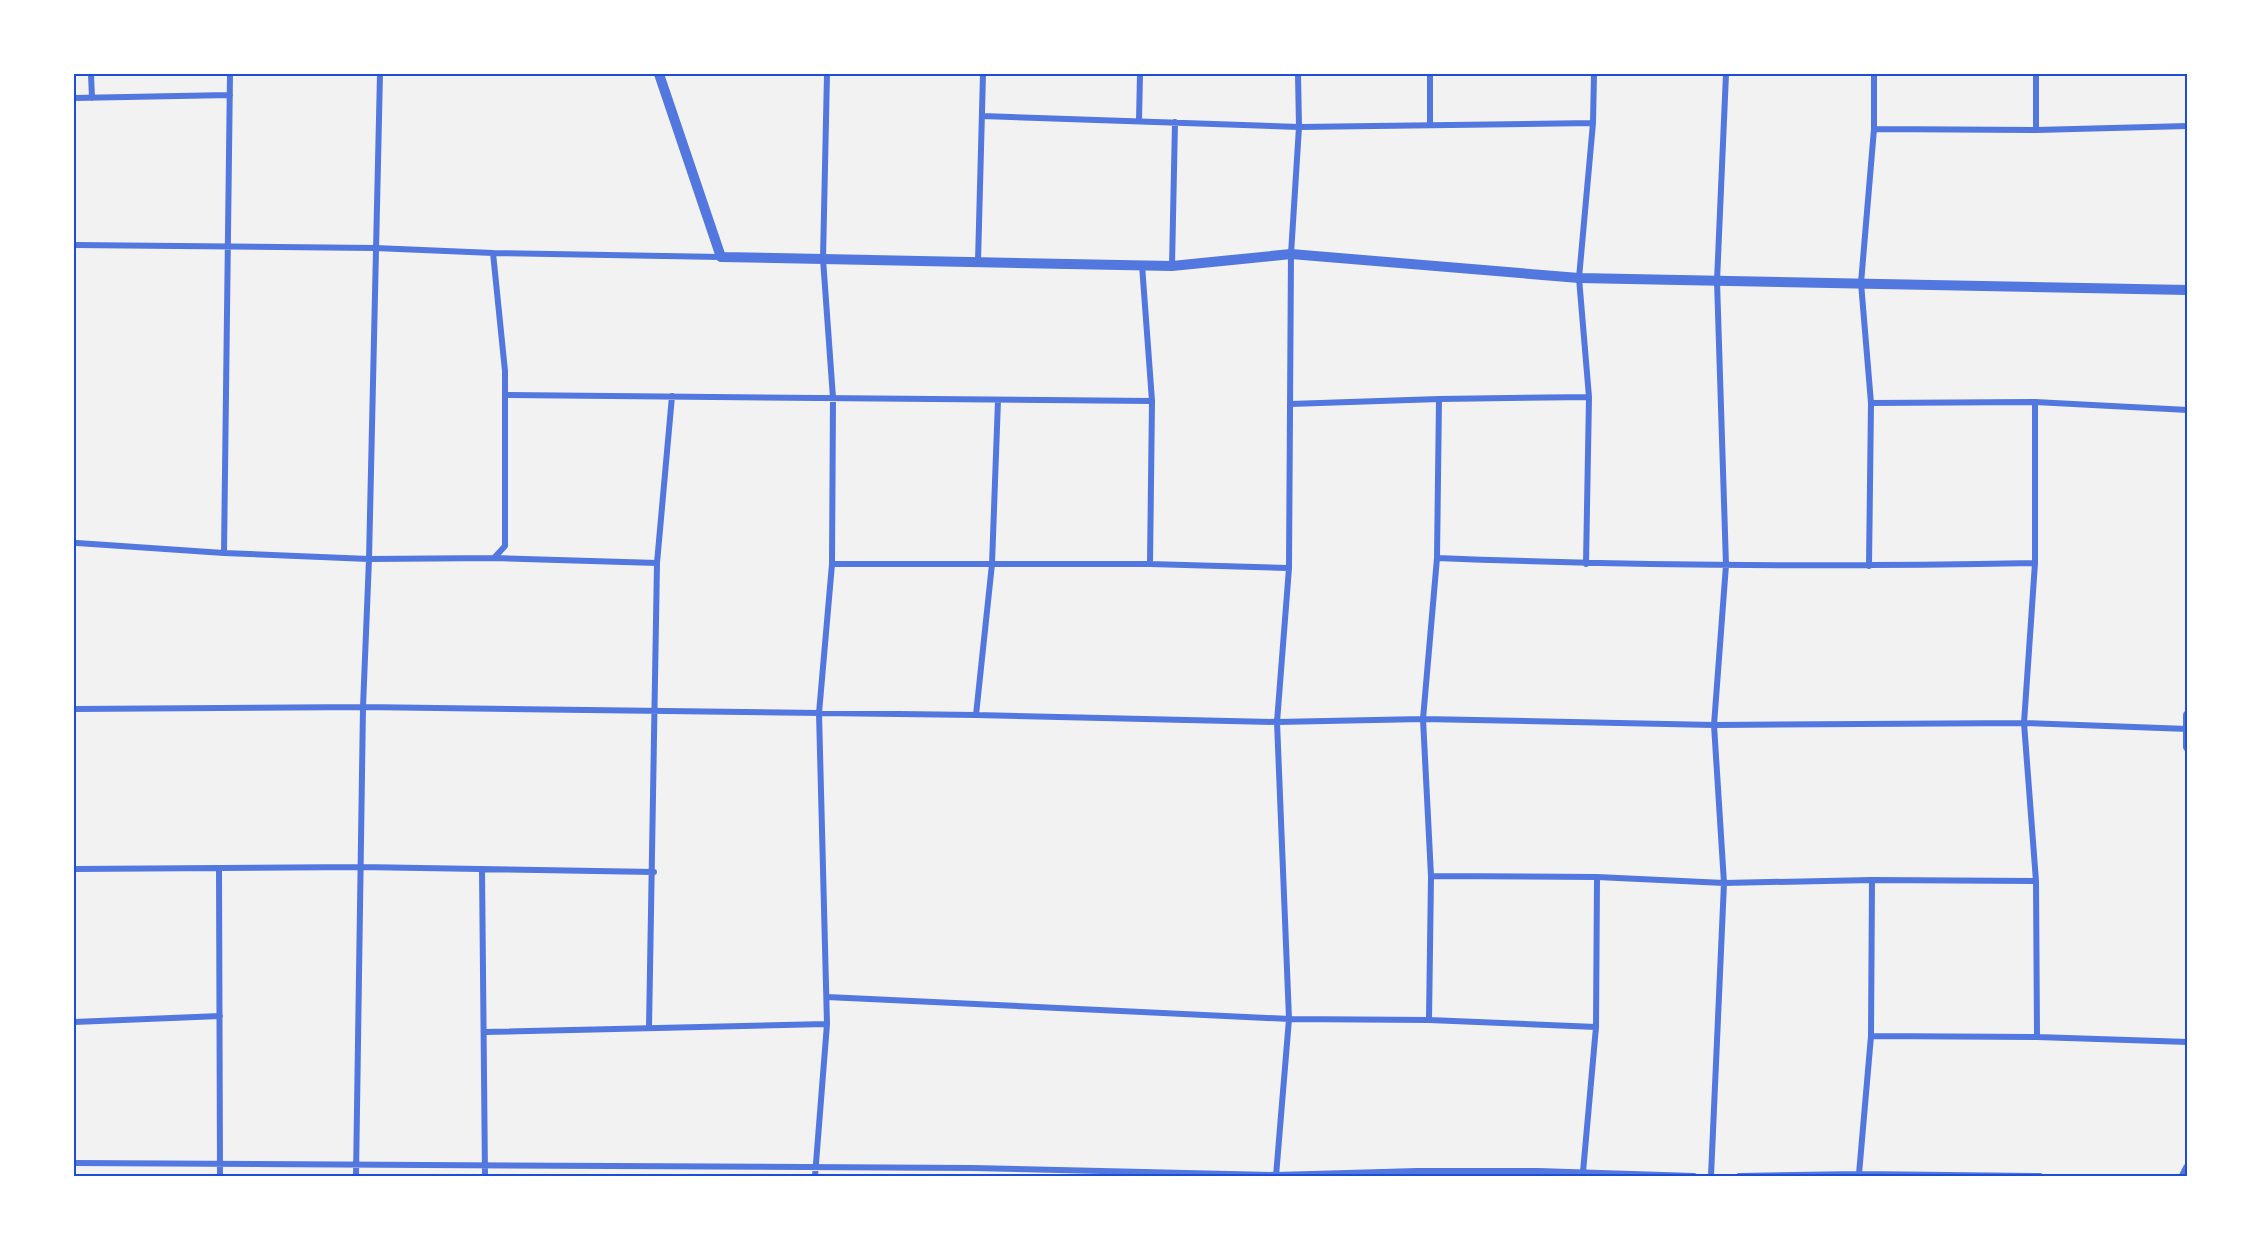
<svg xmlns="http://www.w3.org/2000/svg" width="2261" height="1250" viewBox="0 0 2261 1250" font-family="'Exo 2',sans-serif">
  <rect width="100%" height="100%" fill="#f2f2f2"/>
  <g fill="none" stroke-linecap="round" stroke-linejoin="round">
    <path stroke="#5277de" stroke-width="6" d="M91 74 92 98
      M74 98 230 95
      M982 116 1299 127 1593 123
      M1139 121 1140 74
      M1430 124V74
      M1874 129 2036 130 2188 126
      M2036 130V74
      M74 245 375 248 493 253 721 257
      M493 253 505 371V546L494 558
      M978 262 983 74
      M1142 265 1152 401 1150 564
      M1172 266 1175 122
      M505 395 1152 401
      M2035 402V563L2024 723 2036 881 2037 1037
      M1871 403 2035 402 2188 410
      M1290 404 1439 399 1589 397
      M77 543 224 553 369 559 494 558 657 563
      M224 553 230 74
      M1437 558C1636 566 1835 567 2035 563
      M832 564H1150L1289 568
      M1586 564 1589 397 1579 278 1593 123 1594 74
      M1869 566 1871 403 1861 283 1874 129V74
      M74 709 363 707 976 715 1277 722 1423 719 1714 725 2024 723 2188 729
      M976 715 992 564 998 400
      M219 868 220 1176
      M74 869 361 867 654 872
      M482 870 485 1176
      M1431 876 1597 877 1724 883 1872 880 2036 881
      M827 997 1289 1019 1429 1020 1596 1027
      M1429 1020 1431 876 1423 719 1437 558 1439 399
      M74 1022 220 1016
      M649 1028 657 563 672 396
      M484 1032 827 1024
      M1871 1036 2037 1037 2188 1042
      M74 1163 972 1168 1276 1175 1417 1171H1538L1694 1176
      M1583 1172 1596 1027 1597 877
      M1859 1174 1871 1036 1872 880
      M356 1176 363 707 369 559 380 74
      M815 1176 827 1024 819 713 832 564 833 398 823 259 827 74
      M1276 1176 1289 1019 1277 722 1289 568 1291 254 1299 127 1298 74
      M1711 1176 1724 883 1714 725 1726 565 1717 281 1726 74
      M1739 1176 1859 1174 2040 1176"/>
    <path stroke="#5277de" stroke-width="10" d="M659 74 721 257 1172 266 1291 254 1579 278 2188 290
      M2188 715V747
      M2184 1176 2188 1168"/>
  </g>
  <rect width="2261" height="1250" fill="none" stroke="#ffffff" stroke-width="150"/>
  <rect x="75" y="75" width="2111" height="1100" fill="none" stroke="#1d4ed8" stroke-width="2"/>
</svg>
